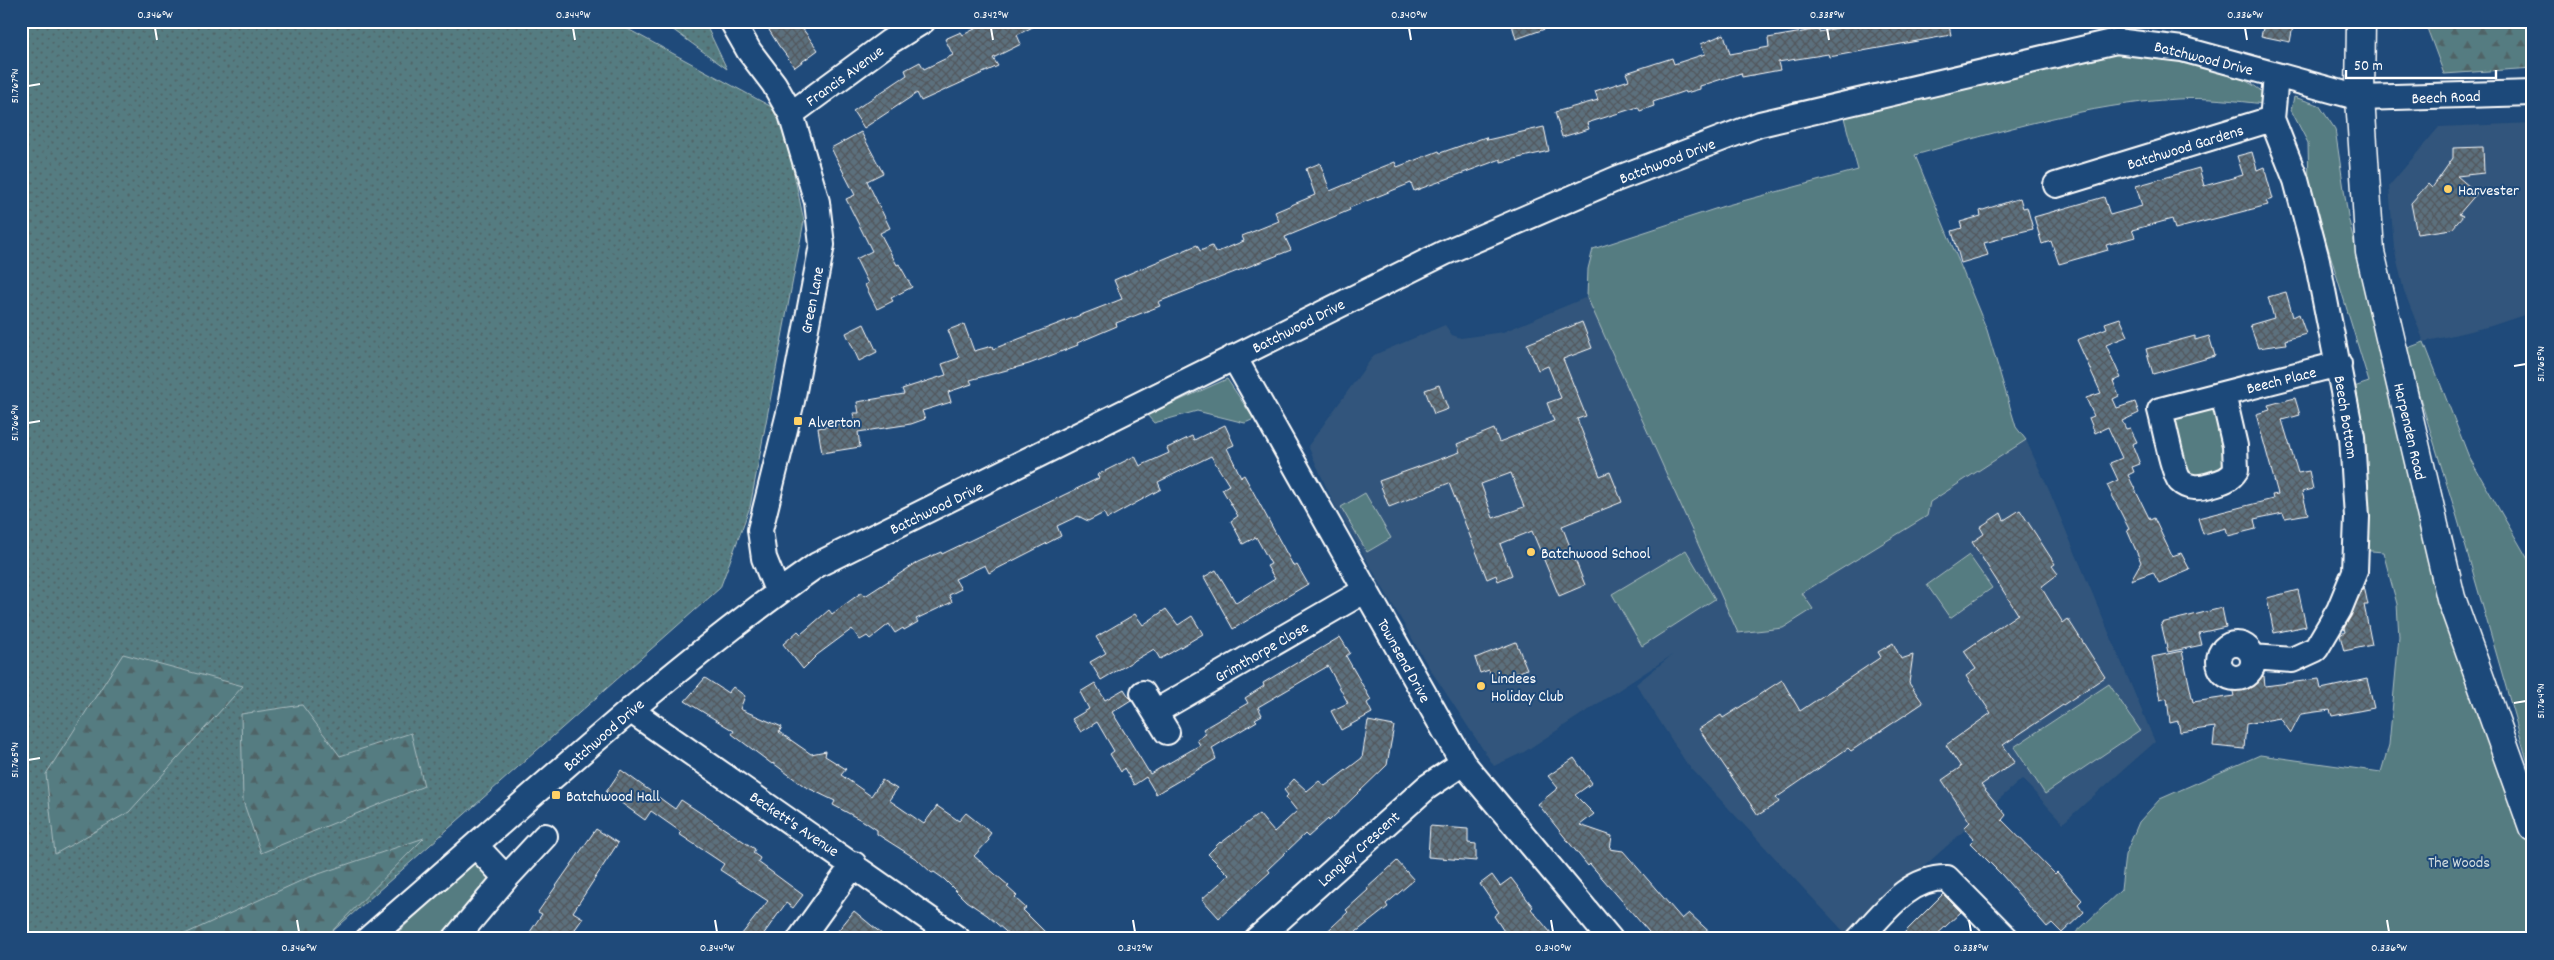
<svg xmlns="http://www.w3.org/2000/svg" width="2554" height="960" viewBox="0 0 2554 960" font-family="Dekko,sans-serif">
  <defs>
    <pattern id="grass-dots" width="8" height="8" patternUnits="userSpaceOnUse" patternTransform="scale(1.25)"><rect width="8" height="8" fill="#557b81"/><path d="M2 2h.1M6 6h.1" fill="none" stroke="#506466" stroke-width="1.8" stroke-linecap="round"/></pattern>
    <pattern id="forest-firs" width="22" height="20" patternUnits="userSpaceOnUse" patternTransform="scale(1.25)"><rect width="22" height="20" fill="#557b81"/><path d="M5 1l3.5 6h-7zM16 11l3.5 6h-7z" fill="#506466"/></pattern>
    <pattern id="building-cross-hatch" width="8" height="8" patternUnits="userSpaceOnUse" patternTransform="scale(1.25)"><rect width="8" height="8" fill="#5c6f7d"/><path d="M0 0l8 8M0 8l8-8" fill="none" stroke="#52585d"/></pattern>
  </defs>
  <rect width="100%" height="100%" fill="#1f4a7a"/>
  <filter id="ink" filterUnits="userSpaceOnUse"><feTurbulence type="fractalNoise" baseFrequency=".02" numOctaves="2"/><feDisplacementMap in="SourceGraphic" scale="10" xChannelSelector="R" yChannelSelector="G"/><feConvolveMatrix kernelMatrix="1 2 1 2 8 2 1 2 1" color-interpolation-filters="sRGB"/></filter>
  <g filter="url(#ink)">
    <path fill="#31557b" d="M2399 21H2437L2427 28 2400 32Z
      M2533 123V312L2491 326 2424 342 2404 291 2394 248 2389 186 2439 127Z
      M1915 155 1987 330 2016 427 2026 440 2048 488 2155 742 2063 823 2022 779 1847 935 1687 764 1636 684 1672 655 1524 752 1494 766 1428 666 1332 500 1308 446 1374 355 1445 325 1452 335 1461 338 1503 332 1587 297 1588 269 1593 249 1724 206Z"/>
    <path fill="url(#grass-dots)" stroke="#aabdc0" d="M21 21H613L781 112 804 221 750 507 720 588 324 939H21Z
      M661 21H704L727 69Z"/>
    <path fill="url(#forest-firs)" stroke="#aabdc0" d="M2437 21H2533V68L2444 74 2427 28Z
      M123 654 243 686 129 812 55 854 46 774Z
      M302 705 340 756 411 733 424 786 261 853 243 801 241 714Z
      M424 838 324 939H174L307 878Z"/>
    <path fill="#557b81" stroke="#aabdc0" d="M2125 52C2159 54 2244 69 2265 95L2264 104C2236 101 2206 97 2177 99 2089 104 2000 131 1915 155L1987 330 2016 427 2026 440 1930 502 1927 516 1802 593 1813 609 1783 628 1738 633 1587 297 1588 269 1593 249 1724 206 1858 170 1843 114 2092 55Z
      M2294 97 2319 105 2335 129 2348 216 2380 356 2495 746 2533 850V939H2069L2121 890 2125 855 2139 822 2160 799 2260 755 2381 772 2389 745 2399 637 2397 604 2383 552 2360 550 2348 389 2369 382 2309 185 2308 143 2291 110Z
      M2424 342 2469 457 2533 568V781L2457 517 2405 349Z
      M1227 379 1254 419 1245 423 1197 411 1154 423 1147 415Z
      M2208 404 2219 411 2226 467 2201 479 2186 472 2172 420 2176 414Z
      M1365 493 1391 538 1367 552 1341 507Z
      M1686 550 1715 599 1642 646 1612 594Z
      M1969 555 1992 588 1950 618 1927 585Z
      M2109 684 2140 730 2045 794 2014 747Z
      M473 861 492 882 452 939H391Z"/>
    <path fill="url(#building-cross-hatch)" stroke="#fff" fill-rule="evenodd" d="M768 21H797L818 50 795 67 779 46 769 30 772 28Z
      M990 21H1044L1017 35 1021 44 993 58 998 66 921 101 917 93 864 128 853 111 907 75 905 70 920 62 924 69 953 55 945 39 961 32 963 35Z
      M1511 21H1559V24L1516 39Z
      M1886 21H1948L1951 35 1829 57 1828 54 1778 62 1780 70 1742 77 1741 73 1700 86V89L1686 93 1685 91 1653 102 1654 106 1640 111 1638 107 1587 123 1589 129 1562 137 1555 112 1598 100 1595 91 1629 80 1626 73 1672 58 1674 64 1705 54 1701 44 1724 34 1730 54 1769 47 1768 38 1819 29V32L1859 23 1860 26Z
      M2265 21H2294L2290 42 2261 36Z
      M1544 127 1549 151 1501 162V159L1414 191 1411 183 1349 208 1350 210 1285 237 1291 250 1158 302 1160 306 1116 323 1117 326 1077 343 1078 345 1029 364 970 380 972 384 948 392 951 402 922 411 925 419 911 424 858 432 860 447 822 453 818 428 855 422 853 413H859L857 402 904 394 902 389 946 375 942 364 959 358 948 330 964 324 974 351 992 346 993 349 1122 299 1114 280 1197 245 1200 251 1212 246 1215 253 1244 241 1242 236 1279 221 1275 212 1315 195 1306 169 1320 163 1330 191 1361 178 1360 176 1395 162 1397 167 1439 151 1440 153 1486 137 1487 140Z
      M861 132 883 173 867 181 890 228 880 233 897 265 899 264 912 287 891 298 893 301 877 309 865 285 868 283 856 259 872 251 846 199 855 195 831 148Z
      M2483 147 2484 173 2457 176 2477 193 2459 214 2463 216 2452 229 2417 234 2411 203 2428 184 2432 188 2453 158V148Z
      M2252 152 2257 170 2264 167 2273 199 2266 201 2268 205 2175 229 2172 219 2132 230 2135 237 2106 245 2108 250 2059 264 2051 241 2042 244 2034 217 2104 197 2110 215 2142 206 2136 186 2199 168 2204 186 2243 175 2237 156Z
      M2020 198 2023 208 2027 207 2033 229 2003 236V238L1984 243 1988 255 1961 263 1952 231 1962 228 1960 222 1981 216 1980 211Z
      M2286 292 2293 317 2299 314 2306 334 2285 340 2286 344 2258 348 2250 325 2274 318 2268 297Z
      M2120 318 2128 336 2106 345 2121 378 2113 381 2119 396 2113 399 2117 408 2135 402 2139 413 2122 421 2126 429 2130 428 2137 442 2132 444 2140 464 2132 467 2134 472 2128 475 2150 520 2154 518 2172 556 2181 553 2190 570 2159 583 2153 572 2131 580 2141 562 2127 530 2129 529 2107 485 2118 480 2110 463 2122 458 2108 427 2095 433 2089 418 2094 416 2086 398 2101 393 2077 340 2107 328 2105 323Z
      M1582 322 1592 348 1563 359 1586 416 1577 419 1600 476 1610 472 1622 502 1562 526 1585 585 1559 596 1532 531 1500 544 1512 575 1498 581 1496 575 1487 579 1449 483 1389 507 1379 481 1460 452 1457 444 1494 429 1499 442 1554 421 1547 403 1561 398 1548 366 1538 370 1527 344ZM1511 473 1524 507 1493 518 1481 484Z
      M864 324 877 352 859 361 846 333Z
      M2195 336V340L2209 336 2215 356 2153 374 2146 349Z
      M1439 385 1448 409 1434 414 1425 390Z
      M2295 398 2300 415 2282 420 2298 473 2309 471 2313 489 2302 492 2308 514 2285 518 2283 513 2254 519 2256 529 2228 536 2226 528 2203 534 2198 518 2273 499 2272 495 2278 494 2256 414 2270 410 2268 405Z
      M1225 425 1234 445 1227 448 1241 477 1244 475 1294 567 1297 565 1308 584 1233 629 1204 577 1216 570 1236 603 1275 579 1267 566 1271 564 1256 537 1243 544 1231 521 1238 516 1222 489 1229 485 1211 456 1158 482 1161 489 1107 519 1104 513 1088 521 1078 516 1057 526 1061 536 989 573 985 565 955 579 961 589 949 595 952 602 916 619 918 622 904 630 903 628 895 633 889 624 870 639 867 636 860 640 852 629 817 655 803 669 783 644 798 631 801 634 829 610 832 614 862 592 865 596 918 562 941 552 942 554 998 527 1099 478 1097 475 1135 456 1140 466 1169 453 1167 448 1192 436 1194 440Z
      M2020 510 2055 564 2052 566 2058 574 2041 587 2063 623 2068 619 2105 677 2003 745 2015 762 1981 785 2006 815 2002 820 2055 874 2057 872 2082 900 2078 904 2084 912 2062 933 2052 923 2047 927 2002 875 1970 843 1974 839 1964 828 1970 822 1942 780 1961 767 1946 745 1991 713 1966 676 1976 669 1964 651 2018 614 1972 542 1984 534 1980 527 2001 513 2004 520Z
      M2364 586 2368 605H2364L2372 645 2344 651 2340 635 2345 632 2344 628Z
      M2298 590 2306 626 2274 633 2267 598Z
      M2222 608 2226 627 2199 633 2202 645 2168 652 2161 623Z
      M1166 609 1178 625 1192 616 1203 634 1160 659 1154 649 1101 680 1090 662 1106 653 1096 637 1135 614 1143 625Z
      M1340 637 1350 653 1346 656 1371 700 1367 703 1372 713 1341 730 1331 711 1348 703 1328 666 1258 707 1262 715 1255 719 1257 721 1212 748 1216 759 1156 794 1146 777 1134 785 1124 768 1121 772 1110 754 1114 751 1097 722 1081 732 1072 719 1089 709 1080 692 1095 683 1105 700 1124 689 1131 700 1112 712 1150 774 1200 745 1197 740 1206 734 1203 729 1248 703 1245 698 1264 686 1263 683Z
      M1516 642 1527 669 1493 682 1489 670 1480 673 1475 658Z
      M1893 643 1901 659 1913 655 1909 683 1923 703 1851 751 1848 748 1776 798 1779 802 1758 815 1699 729 1721 715 1723 718 1782 680 1800 711 1881 657 1878 652Z
      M2182 651 2193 702 2234 696 2232 688 2248 685 2247 680 2264 676 2265 686 2319 679 2321 689 2367 679 2374 708 2332 716 2330 710 2301 714 2291 733 2280 718 2246 724 2244 749 2213 746 2215 727 2180 732 2178 721 2170 723 2167 698 2160 700 2152 657Z
      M705 678 728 693 733 687 745 696 740 709 782 727 779 732 811 754 826 751 825 756 846 769 841 775 871 796 882 780 897 789 889 800 924 824 937 806 959 821 966 813 991 833 988 837 989 840 974 856 1009 886 1007 887 1017 896 1015 898 1026 908 1023 910 1052 939H1014L987 915 966 901 944 879 934 872 932 873 918 860 877 834V830L865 822 833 805 835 801 804 786 773 763 772 764 732 734 734 731 685 701Z
      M1368 721 1394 726 1387 765 1329 821 1328 819 1308 837 1305 834 1268 869 1270 872 1219 918 1202 899 1229 875 1208 854 1220 842 1221 843 1259 814 1274 832 1297 811 1286 797 1288 795 1284 790 1294 779 1307 791 1319 781 1325 786 1362 758Z
      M1574 758 1592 783 1575 795 1594 814 1580 825 1612 836 1610 849 1623 851 1682 919 1689 913 1717 939H1655L1590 864 1588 866 1538 804 1558 788 1548 776Z
      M621 770 675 809 681 800 755 849 753 853 760 858 758 862 803 895 793 908 786 903 760 939H738L768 901 720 870 724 864 679 834 681 832 651 811 645 820 606 792Z
      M1430 826 1468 829V843L1476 844V861L1428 857Z
      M596 829 618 843 573 912 583 918 568 939H539L530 932 542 914 538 912Z
      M1397 861 1414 880 1386 904 1388 907 1347 939H1319L1348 912 1346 910 1368 890 1367 888Z
      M1492 875 1500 886 1511 878 1533 907 1531 909 1556 939H1509L1494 916 1499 912 1480 884Z
      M1943 894 1961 912 1932 939H1898Z
      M854 911 888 939H846L837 932Z"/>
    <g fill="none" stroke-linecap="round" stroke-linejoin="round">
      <defs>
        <path id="minor" d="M732 21 749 51 774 84 791 114 817 202 822 245 792 401 760 530 764 558 778 593
          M791 114 889 42 923 21
          M2056 185 2272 119
          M1234 357 1463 763 1610 939
          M2223 394 2235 446 2236 470C2230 480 2221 482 2210 485 2201 488 2188 489 2180 481 2173 473 2164 424 2160 410L2339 364
          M2219 661a17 17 0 1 1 34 0a17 17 0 1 1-34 0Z
          M2253 657 2292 660 2316 649 2339 610 2355 571 2357 517 2352 437 2317 260 2296 180 2272 119 2276 76
          M1143 693 1167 732
          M630 710 958 939
          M1155 712 1366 590
          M476 846 506 878
          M368 939C516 812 657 677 817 565L1444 253 1616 179 1760 124 2116 41 2182 49 2360 98 2533 93
          M455 939 506 878 545 836
          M800 939 854 864
          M1257 939 1427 787 1463 763
          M1859 939C1884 913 1908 877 1947 878L2007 939"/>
        <path id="major" d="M2361 21 2360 98 2370 252 2451 598 2533 827"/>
      </defs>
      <use href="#minor" stroke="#fff" stroke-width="28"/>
      <use href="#major" stroke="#fff" stroke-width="31"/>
      <use href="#minor" stroke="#1f4a7a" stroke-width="24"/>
      <use href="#major" stroke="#1f4a7a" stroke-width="28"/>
    </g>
  </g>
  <path fill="none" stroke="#fff" stroke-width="2" d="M155 28 157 40M573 28 575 40M991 28 993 40M1409 28 1411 40M1827 28 1829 40M2245 28 2247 40M28 86 40 84M2514 366 2526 364M28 423 40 421M2514 703 2526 701M28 760 40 758M297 920 299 932M715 920 717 932M1133 920 1135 932M1551 920 1553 932M1969 920 1971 932M2387 920 2389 932"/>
  <g fill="#ffd166" stroke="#1f4a7a" stroke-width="2">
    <circle cx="2448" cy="189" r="5"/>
    <rect x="793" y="416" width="10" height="10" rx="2.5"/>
    <circle cx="1531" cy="552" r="5"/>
    <circle cx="1481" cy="686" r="5"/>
    <rect x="551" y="790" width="10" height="10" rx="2.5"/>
  </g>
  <g text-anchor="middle" stroke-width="4" stroke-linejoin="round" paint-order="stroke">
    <g font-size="16" fill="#fff" stroke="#1f4a7a">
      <text transform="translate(2204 57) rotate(14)" y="6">Batchwood Drive</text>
      <text transform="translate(844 75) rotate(-36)" y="6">Francis Avenue</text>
      <text transform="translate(2446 96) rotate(-2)" y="6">Beech Road</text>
      <text transform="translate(2185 146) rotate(-17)" y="6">Batchwood Gardens</text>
      <text transform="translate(1667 160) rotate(-21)" y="6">Batchwood Drive</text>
      <text transform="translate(811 300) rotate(-79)" y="6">Green Lane</text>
      <text transform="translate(1298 325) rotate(-27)" y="6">Batchwood Drive</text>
      <text transform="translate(2281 379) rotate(-14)" y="6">Beech Place</text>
      <text transform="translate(2347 417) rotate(81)" y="6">Beech Bottom</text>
      <text transform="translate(2411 431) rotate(77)" y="6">Harpenden Road</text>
      <text transform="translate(936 507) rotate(-26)" y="6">Batchwood Drive</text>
      <text transform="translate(1261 651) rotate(-30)" y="6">Grimthorpe Close</text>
      <text transform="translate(1405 660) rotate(61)" y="6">Townsend Drive</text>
      <text transform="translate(603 734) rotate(-41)" y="6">Batchwood Drive</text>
      <text transform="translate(795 823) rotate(34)" y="6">Beckett's Avenue</text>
      <text transform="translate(1358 848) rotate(-42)" y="6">Langley Crescent</text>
    </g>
    <g font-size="16" fill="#fff" stroke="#1f4a7a" text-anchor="start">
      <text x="2458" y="195">Harvester</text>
      <text x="808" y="427">Alverton</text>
      <text x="1541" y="558">Batchwood School</text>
      <text x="1491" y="683">Lindees<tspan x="1491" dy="18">Holiday Club</tspan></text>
      <text x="566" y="801">Batchwood Hall</text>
    </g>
    <g font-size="16" fill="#d4dee0" stroke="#1f4a7a">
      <text x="2459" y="867">The Woods</text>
    </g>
  </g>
  <rect width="2554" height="960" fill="none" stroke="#1f4a7a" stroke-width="55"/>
  <path d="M2346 70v8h150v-8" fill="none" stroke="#ffffff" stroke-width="2.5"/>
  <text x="2354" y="70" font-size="15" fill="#ffffff" stroke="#1f4a7a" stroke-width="4" paint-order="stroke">50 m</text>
  <rect x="28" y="28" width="2498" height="904" fill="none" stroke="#fff" stroke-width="2"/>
  <g font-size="12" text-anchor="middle" fill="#fff">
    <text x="155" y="18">0.346°W</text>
    <text x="573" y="18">0.344°W</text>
    <text x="991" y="18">0.342°W</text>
    <text x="1409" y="18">0.340°W</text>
    <text x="1827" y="18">0.338°W</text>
    <text x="2245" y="18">0.336°W</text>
    <text transform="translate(14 86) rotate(-90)" y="4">51.767°N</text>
    <text transform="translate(2540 364) rotate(-90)" y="4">51.765°N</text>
    <text transform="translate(14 423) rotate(-90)" y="4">51.766°N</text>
    <text transform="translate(2540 701) rotate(-90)" y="4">51.764°N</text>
    <text transform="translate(14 760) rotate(-90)" y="4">51.765°N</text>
    <text x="299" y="951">0.346°W</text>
    <text x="717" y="951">0.344°W</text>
    <text x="1135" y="951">0.342°W</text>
    <text x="1553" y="951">0.340°W</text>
    <text x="1971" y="951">0.338°W</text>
    <text x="2389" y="951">0.336°W</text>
  </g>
</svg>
